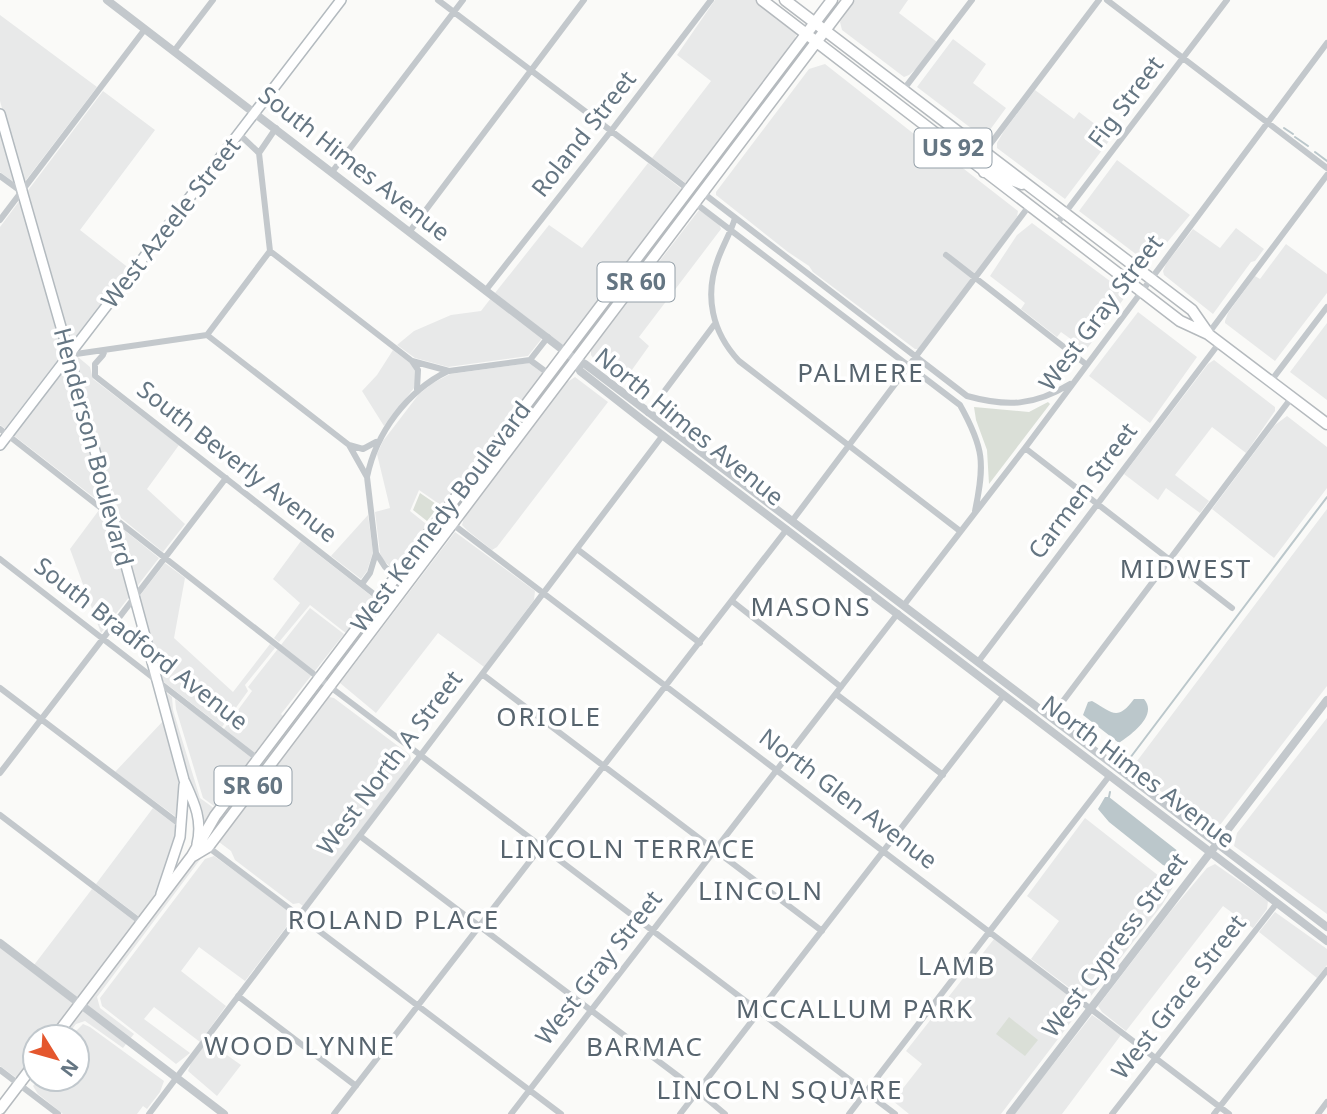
<svg xmlns="http://www.w3.org/2000/svg" width="1327" height="1114" viewBox="0 0 1327 1114" font-family="'Noto Sans',sans-serif">
  <rect width="100%" height="100%" fill="#fafaf8"/>
  <path fill="#e8e9e9" fill-rule="evenodd" d="M715 0H756L799 32 795 37 797 39 687 184 652 158 711 81 677 55Z
    M855 0H908L899 13 937 42 919 66 909 75 904 77 842 30 840 22Z
    M0 15 97 87 23 184 0 101Z
    M953 39 986 64 973 83 1006 108 984 138 917 87Z
    M803 45 807 49 701 189 695 187Z
    M825 64 942 156 946 155 1018 211 1017 217 1005 235 918 349H915L813 272 809 266 788 252 716 195V192L809 69Z
    M1035 90 1074 119 1079 112 1112 137 1065 199 997 148V143L1004 131Z
    M103 91 155 130 80 230 130 269 71 347 26 193Z
    M0 128 15 183 0 172Z
    M1117 160 1190 215 1149 264 1079 211Z
    M648 163 683 190 565 347 495 293 549 225 582 248Z
    M688 196 691 202 576 355 571 352Z
    M20 200 65 354 7 430 0 425V227Z
    M699 210 719 224 721 229 639 337 649 346 624 381 594 359 591 355V350Z
    M1032 223 1126 293 1125 297 1086 350 1061 332 1057 337 1021 309 1025 303 990 276 1017 235Z
    M1236 228 1264 249 1255 261 1251 262 1213 314 1164 275 1163 271 1166 264 1193 229 1220 248Z
    M1286 244 1327 274V293L1275 361 1225 323V321L1228 313 1255 276 1260 279Z
    M491 298 543 337 528 356 448 367 415 358 397 345 414 331 451 315 481 311Z
    M1138 312 1197 357 1150 423 1089 376Z
    M1327 323V400L1290 372Z
    M393 350 410 363 415 371 416 378 414 388 384 426 362 391 377 375Z
    M78 357 90 367 93 379 179 445 147 489 185 524 163 552 115 513 74 358Z
    M567 357 571 361 451 519 447 515Z
    M1214 360 1275 407V411L1246 453 1212 427 1175 475 1209 501 1200 513 1166 488 1158 500 1124 474 1208 364Z
    M68 363 105 506 13 435Z
    M529 363 544 374 395 571 383 560 380 553 375 512 390 508 377 454 383 441 419 394 433 383 450 374ZM419 490 442 506 429 524 425 523 410 511Z
    M575 377 608 402 497 547 492 550 468 531 462 525 464 518 566 383Z
    M1287 416 1327 447V488L1274 558 1212 509 1275 425Z
    M1327 509V686L1220 825 1209 827 1131 769Z
    M99 510 108 517 130 596 101 633 70 549Z
    M368 515 373 552 367 571 361 579 331 556Z
    M118 525 159 558 135 589Z
    M455 532 535 591 534 600 484 667 438 633 376 713 340 683Z
    M301 541 374 598 347 634 310 605 279 642 274 638 300 603 273 579Z
    M165 563 185 578 174 638 233 692 270 644 275 648 245 685 248 691 222 727 160 679 138 598Z
    M310 608 344 634 281 714 283 716 214 806 203 798 176 709 175 699 221 733 252 691 248 687Z
    M163 690 172 697 173 710 200 798 215 809 203 828Z
    M329 697 334 698 410 755 411 758 409 766 303 906 299 903 293 904 235 860 231 851 219 842Z
    M1327 718V914L1234 846 1237 833Z
    M164 720 181 780 179 819 115 772Z
    M153 808 178 827 156 898 141 918 96 884Z
    M1085 818 1173 887 1162 905 1087 1001 1031 959 1059 921 1027 896Z
    M208 851 211 853 202 857 97 997 100 1008 134 1034 130 1039 85 1004 194 861Z
    M214 856 292 912 293 918 245 981 199 947 181 971 226 1006 200 1042 154 1007 144 1019 190 1053 176 1064 102 1006 100 998 205 859Z
    M1215 864 1268 901 1267 909 1253 928 1223 906 1126 1031 1102 1012 1098 1006 1170 912 1207 868Z
    M92 889 137 923 79 999 34 965Z
    M1275 912 1327 949V965L1317 978 1259 932Z
    M994 939 1083 1006 1001 1114H909L893 1101 922 1064 906 1051Z
    M0 947 75 1005 50 1037H35V1057L18 1079 0 1066Z
    M81 1009 126 1044 123 1048 85 1021 76 1024 66 1037H60Z
    M1092 1015 1121 1035 1062 1114H1014Z
    M83 1024 90 1027 164 1081 160 1092 147 1109 143 1106 137 1114H63L38 1094 33 1086 39 1079H77V1037H70Z
    M207 1041 241 1065 217 1096 188 1071 191 1063Z"/>
  <path fill="#dadfd7" d="M1048 402 1050 404 989 484 987 450 976 420 974 407 1029 412Z
    M420 493 439 506 427 521 413 510Z
    M1009 1017 1038 1040 1025 1056 996 1034Z"/>
  <path fill="#bbc7cb" d="M1134 699H1144C1158 715 1132 734 1119 743L1083 715 1088 702 1092 701C1112 712 1117 722 1134 699Z
    M1105 797H1109L1179 852V861L1169 867 1163 865 1109 822 1098 809Z"/>
  <g fill="none" stroke-linecap="round" stroke-linejoin="round">
    <path stroke="#bbc7cb" stroke-width="2" d="M1284 128 1293 134
      M1295 137 1308 146
      M1315 152 1327 161
      M1127 762 1327 497
      M1109 797 1110 792"/>
    <defs>
      <path id="secondary" d="M0 114 69 355 184 780C194 802 203 820 197 844
        M0 445 341 0
        M161 894 180 837 184 785"/>
      <path id="primary" d="M762 0 1180 321 1208 334 1327 424
        M785 0 1192 310 1208 333
        M984 172 991 169 1009 179 1022 184
        M193 856 208 847 848 0
        M55 1037 192 856 215 816 832 0
        M0 1109 35 1063"/>
    </defs>
    <use href="#secondary" stroke="#b3babf" stroke-width="12"/>
    <use href="#primary" stroke="#b5babe" stroke-width="13"/>
    <path stroke="#c3c8cc" stroke-width="6" d="M438 0 688 189
      M1107 0 1327 168
      M174 51 213 0
      M904 89 972 0
      M276 128 259 153 270 251 412 361 449 371 530 360 548 337
      M239 134 259 153
      M985 151 1099 0
      M332 172 463 0
      M0 176 22 192
      M703 193 967 396C1007 407 1034 406 1070 384
      M695 203 960 405C984 448 985 463 975 511
      M735 218C731 232 723 245 718 259 704 296 712 332 739 361L960 531
      M0 220 145 29
      M1055 226 1227 0
      M410 231 584 0
      M946 255 1087 365
      M486 290 611 131 711 0
      M1208 334 1327 175
      M207 335 349 445 367 477 376 553 385 567 396 576
      M105 350 103 355 95 364V376L379 598
      M69 355 207 335 270 251
      M530 360 549 374
      M412 361 418 370 417 389
      M1271 381 1327 307
      M648 413 714 325
      M0 429 329 686 895 1114
      M349 445 363 449 376 442
      M1025 448 1232 608
      M367 477C376 433 407 391 448 371
      M442 516 1229 1114
      M792 521 1029 206
      M577 549 700 643
      M0 559 258 759
      M362 584 370 573 376 553
      M732 601 841 687
      M904 605 1025 448 1327 43
      M978 662 1220 342
      M482 674 822 931
      M0 688 182 826
      M836 694 943 775
      M1051 717 1292 397
      M0 773 226 478
      M0 815 142 923
      M360 836 694 1088 725 1114
      M208 847 561 1114
      M238 996 356 1086
      M0 1070 58 1114
      M149 1114 663 435
      M334 1114 787 529
      M511 1114 898 613
      M680 1114 1004 695
      M849 1114 1110 775
      M1112 1114 1277 903
      M1214 1114 1327 970
      M1318 1114 1327 1102"/>
    <path stroke="#c3c8cc" stroke-width="8" d="M107 0 576 360 585 364 1327 927
      M576 360 580 371 645 422 1327 941
      M0 943 224 1114
      M1010 1114 1327 700"/>
    <use href="#secondary" stroke="#fff" stroke-width="9"/>
    <use href="#primary" stroke="#fff" stroke-width="10"/>
  </g>
  <g text-anchor="middle" stroke-width="7" stroke-linejoin="round" paint-order="stroke">
    <g fill="#fff" stroke="#939fa8" stroke-width="2">
      <rect x="914.5" y="128.5" width="77" height="39" rx="5"/>
      <rect x="597.5" y="262.5" width="77" height="39" rx="5"/>
      <rect x="214.5" y="766.5" width="77" height="39" rx="5"/>
    </g>
    <g font-size="23" font-weight="bold" fill="#657683">
      <text x="953" y="156">US 92</text>
      <text x="636" y="290">SR 60</text>
      <text x="253" y="794">SR 60</text>
    </g>
    <g font-size="24" fill="#657683" stroke="#fff">
      <text transform="translate(1126 102) rotate(-53)" y="8">Fig Street</text>
      <text transform="translate(584 134) rotate(-52)" y="8">Roland Street</text>
      <text transform="translate(354 164) rotate(38)" y="8">South Himes Avenue</text>
      <text transform="translate(171 223) rotate(-52)" y="8">West Azeele Street</text>
      <text transform="translate(1101 313) rotate(-53)" y="8">West Gray Street</text>
      <text transform="translate(689 427) rotate(39)" y="8">North Himes Avenue</text>
      <text transform="translate(93 447) rotate(75)" y="8">Henderson Boulevard</text>
      <text transform="translate(237 462) rotate(38)" y="8">South Beverly Avenue</text>
      <text transform="translate(1083 491) rotate(-53)" y="8">Carmen Street</text>
      <text transform="translate(441 517) rotate(-53)" y="8">West Kennedy Boulevard</text>
      <text transform="translate(141 644) rotate(38)" y="8">South Bradford Avenue</text>
      <text transform="translate(390 763) rotate(-53)" y="8">West North A Street</text>
      <text transform="translate(1138 772) rotate(37)" y="8">North Himes Avenue</text>
      <text transform="translate(848 799) rotate(37)" y="8">North Glen Avenue</text>
      <text transform="translate(1115 945) rotate(-53)" y="8">West Cypress Street</text>
      <text transform="translate(599 968) rotate(-52)" y="8">West Gray Street</text>
      <text transform="translate(1179 997) rotate(-52)" y="8">West Grace Street</text>
    </g>
    <g font-size="26" letter-spacing="2" fill="#57646e" stroke="#fff">
      <text x="861" y="382">PALMERE</text>
      <text x="1186" y="578">MIDWEST</text>
      <text x="811" y="616">MASONS</text>
      <text x="549" y="726">ORIOLE</text>
      <text x="628" y="858">LINCOLN TERRACE</text>
      <text x="761" y="900">LINCOLN</text>
      <text x="394" y="929">ROLAND PLACE</text>
      <text x="957" y="975">LAMB</text>
      <text x="855" y="1018">MCCALLUM PARK</text>
      <text x="300" y="1055">WOOD LYNNE</text>
      <text x="645" y="1056">BARMAC</text>
      <text x="780" y="1099">LINCOLN SQUARE</text>
    </g>
  </g>
  <g transform="translate(56 1058) rotate(127)"><circle r="33" fill="#ffffff" stroke="#c1c8cd" stroke-width="2"/>
  <path d="M0-5L12 26L0 18L-12 26Z" fill="#e4572e"/>
  <text y="-10" font-size="19" font-weight="bold" text-anchor="middle" fill="#657683">N</text>
  </g>
</svg>
